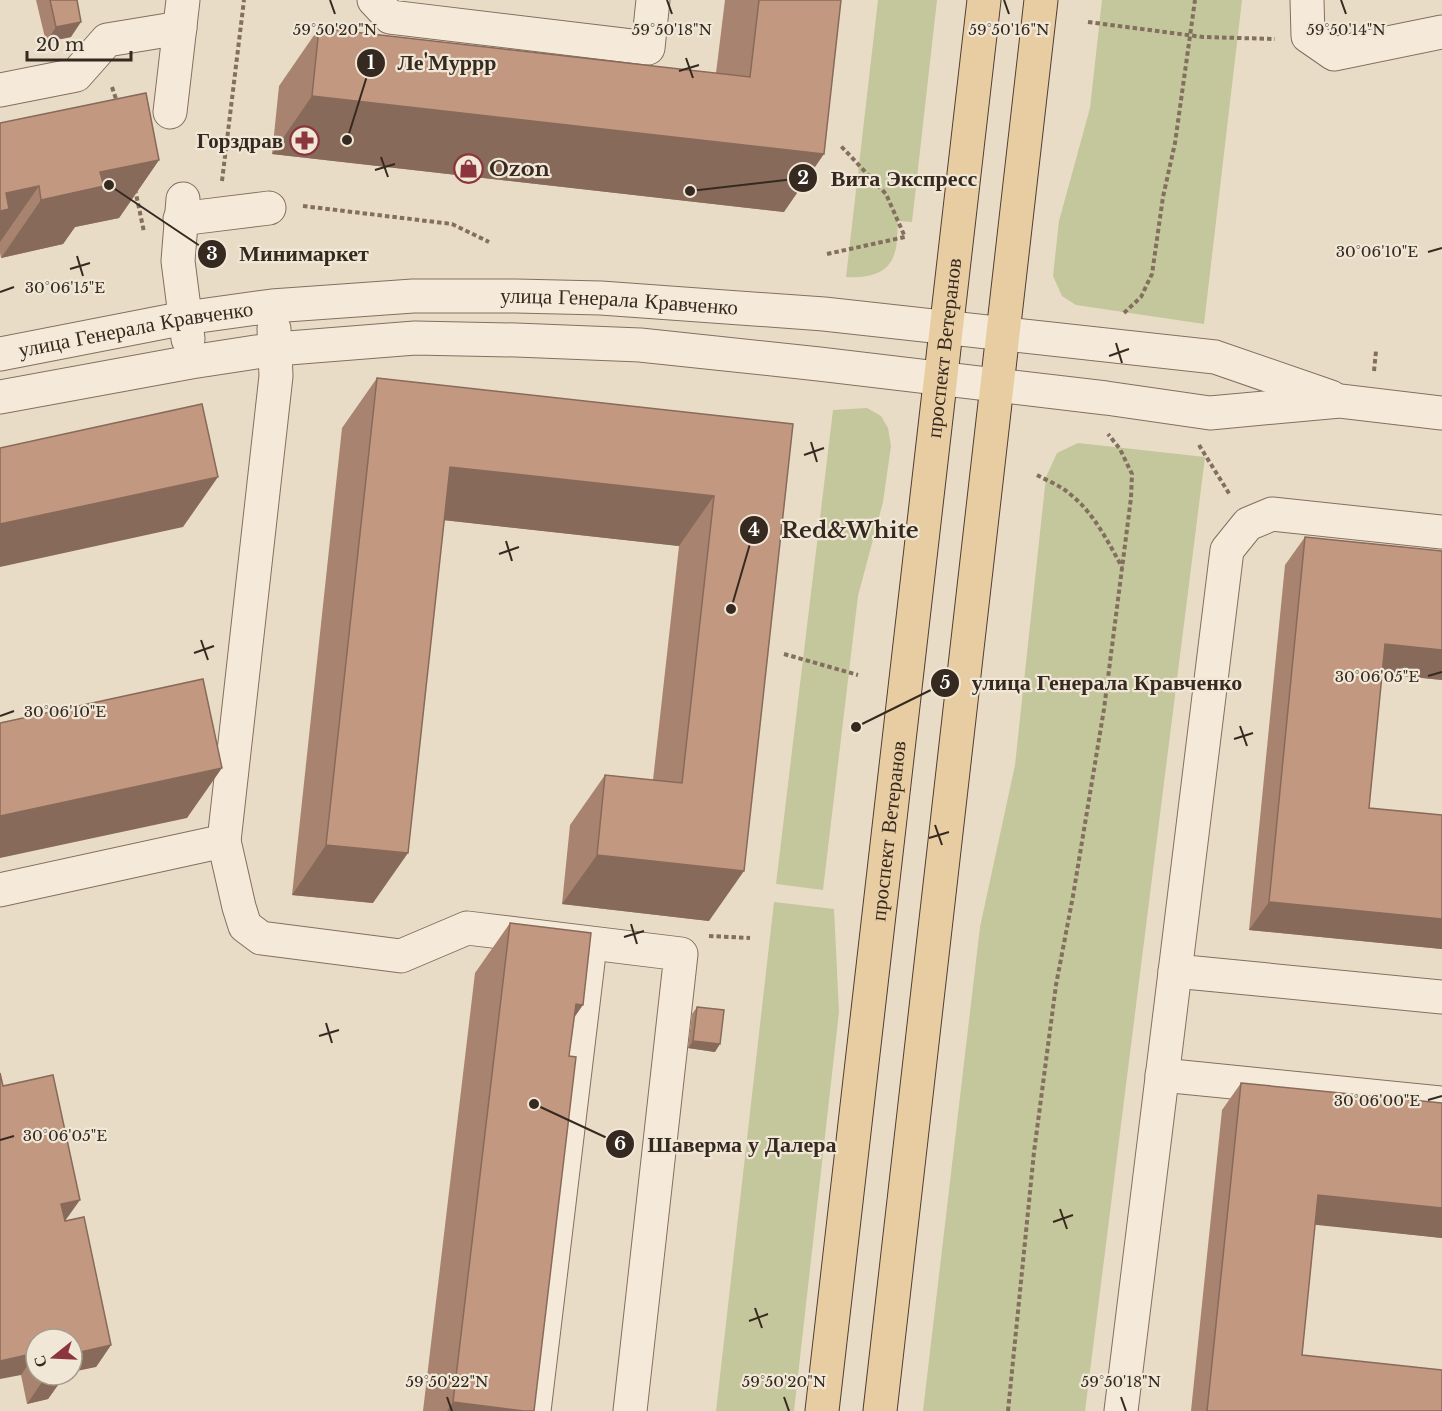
<svg xmlns="http://www.w3.org/2000/svg" width="1442" height="1411" viewBox="0 0 1442 1411" font-family="'Libre Baskerville',serif">
  <rect width="100%" height="100%" fill="#e9dcc7"/>
  <path fill="#c4c69c" d="M878 0H937L912 222 898 221C897 232 898 245 894 255 887 276 864 278 846 277Z
    M1102 0H1242L1204 324 1076 305 1062 296 1053 276 1059 221 1090 108Z
    M867 408 881 416 888 428 891 446 883 502 858 596 823 890 776 884 833 410Z
    M1078 443 1205 457 1085 1411H923L980 927 1015 765 1046 477 1057 453Z
    M774 902 834 909 839 1012 794 1411H716Z"/>
  <g fill="none" stroke-linecap="round" stroke-linejoin="round">
    <defs>
      <g id="minor">
        <path d="M374 0 390 17 648 48 653 0"/>
        <path d="M1307 0 1308 36 1334 54 1442 32"/>
        <path d="M0 90 76 75 107 40 180 28"/>
        <path d="M170 112 183 0"/>
        <path d="M183 199 178 261 188 339"/>
        <path d="M180 219 269 208"/>
        <path id="s1" d="M0 354 185 318 272 306 413 296H516L601 298 824 314 1215 357 1331 397"/>
        <path d="M0 397 191 362 276 349 415 338 516 340 640 345 819 364 1106 398 1210 413 1340 401 1442 413"/>
        <path d="M224 841 239 907 245 926 261 938 401 956 467 928 681 954 630 1411"/>
        <path d="M0 890 224 841 276 376 274 329"/>
        <path d="M1175 971 1442 997"/>
        <path d="M1162 1075 1442 1103"/>
        <path d="M534 1411 588 962"/>
        <path d="M1121 1411 1227 550 1248 524 1272 514 1442 532"/>
      </g>
      <g id="major">
        <path id="s2" d="M822 1411 984 0"/>
        <path d="M880 1411 1041 0"/>
      </g>
    </defs>
    <use href="#minor" stroke="#836f5e" stroke-width="35"/>
    <use href="#major" stroke="#513e32" stroke-width="35"/>
    <path stroke="#836f5e" stroke-width="4" stroke-dasharray="4.5 3" stroke-linecap="butt" d="M1088 22 1203 37 1275 39
      M112 87 117 102
      M222 181 244 0
      M135 189 144 232
      M303 206 452 224 489 242
      M827 254 905 237 886 194 840 145
      M1124 313 1141 297 1152 274 1163 197 1175 143 1195 0
      M1374 371 1376 351
      M1199 445 1230 495
      M1037 475C1048 481 1061 486 1070 494 1094 513 1108 542 1122 567
      M784 654 858 675
      M709 936 750 938
      M1008 1411 1034 1152 1056 985 1073 896 1104 709 1131 498 1132 474 1120 449 1108 434"/>
    <use href="#minor" stroke="#f5ead9" stroke-width="33"/>
    <use href="#major" stroke="#e8cda3" stroke-width="33"/>
  </g>
  <path fill="#a8836f" d="M36 0H77L71 37 46 42Z
    M725 0H841L784 212 272 154 279 86 319 28 716 73Z
    M0 123 159 160 119 218 75 227 63 244 1 258 0 253Z
    M377 378 793 424 709 921 562 904 570 825 605 775 653 780 679 546 444 520 373 903 292 895 342 428Z
    M1305 537 1442 551V680L1382 674 1369 808 1442 815V949L1249 930 1285 565Z
    M510 923 574 1017 569 1056 534 1411H423L475 973Z
    M697 1007 715 1052 688 1048 692 1014Z
    M1241 1083 1442 1103V1238L1315 1224 1302 1355 1442 1411H1191L1222 1110Z
    M3 1086 65 1221 111 1345 96 1367 36 1339V1375H62L63 1378 48 1399 27 1404 21 1375Z"/>
  <path fill="#886a5a" d="M81 22 71 37 46 42 56 27Z
    M312 96 824 154 784 212 272 154Z
    M159 160 119 218 75 227 63 244 1 258 41 200 100 172Z
    M39 186 0 242V201L6 193Z
    M450 467 714 496 679 546 415 517Z
    M218 477 183 527 0 567V524Z
    M1385 644 1442 650V680L1365 672Z
    M222 768 187 818 0 858V816Z
    M326 845 408 853 373 903 292 895Z
    M597 855 744 871 709 921 562 904Z
    M1269 902 1442 919V949L1249 930Z
    M576 1004 583 1005 548 1055Z
    M693 1041 720 1044 715 1052 688 1048Z
    M1318 1195 1442 1208V1238L1298 1223Z
    M80 1200 65 1221 61 1204Z
    M111 1345 96 1367 72 1372V1354Z
    M36 1353 21 1375 0 1379V1361Z
    M63 1378 48 1399 27 1404 42 1382Z
    M453 1402 524 1411H447Z"/>
  <path fill="#c39881" stroke="#886a5a" stroke-width="1.5" d="M50 0H77L81 22 56 27Z
    M759 0H841L824 154 312 96 319 28 750 77Z
    M146 93 159 160 100 172 104 186 41 200 39 186 6 193 9 209 0 211V123Z
    M377 378 793 424 744 871 597 855 605 775 682 783 714 496 450 467 408 853 326 845Z
    M202 404 218 477 0 524V448Z
    M1305 537 1442 551V650L1385 644 1369 808 1442 815V919L1269 902Z
    M203 679 222 768 0 816V723Z
    M510 923 591 933 583 1005 576 1004 569 1056 576 1057 534 1411H524L453 1402Z
    M697 1007 724 1010 720 1044 693 1041Z
    M0 1073 3 1086 53 1075 80 1200 61 1204 65 1221 84 1217 111 1345 72 1354V1339H36V1355V1353L0 1361Z
    M1241 1083 1442 1103V1208L1318 1195 1302 1355 1442 1370V1411H1207Z
    M40 1375H62L63 1378 42 1382Z"/>
  <path fill="none" stroke="#352920" stroke-width="2" d="M330 0 335 14M667 0 672 14M1004 0 1009 14M1341 0 1346 14M686 58 693 78M679 71 699 65M381 157 388 177M375 170 395 164M1428 252 1442 248M77 256 83 276M70 269 90 263M0 292 14 287M1116 343 1122 363M1109 356 1129 349M811 442 817 462M804 455 824 448M506 541 512 561M499 554 519 547M201 640 208 660M194 653 214 646M1428 676 1442 672M0 716 14 711M1240 726 1247 746M1234 739 1253 733M935 825 942 845M929 838 949 832M631 924 637 944M624 937 644 931M326 1023 332 1043M319 1036 339 1030M1428 1100 1442 1096M0 1140 14 1136M1060 1209 1067 1229M1053 1222 1073 1215M755 1308 762 1328M749 1321 768 1314M447 1397 452 1411M784 1397 789 1411M1121 1397 1126 1411"/>
  <defs>
    <symbol id="pharmacy-ring" viewBox="-11 -11 22 22"><circle r="9.5" fill="#f1e7d6" stroke="#8b353d" stroke-width="1.5"/><path d="M-2-6h4v4h4v4h-4v4h-4v-4h-4v-4h4Z" fill="#8b353d"/></symbol>
    <symbol id="shop-ring" viewBox="-11 -11 22 22"><circle r="9.5" fill="#f1e7d6" stroke="#8b353d" stroke-width="1.5"/><path d="M-5-2.5h2.3a2.7 3.5 0 0 1 5.4 0H5L5.5 6h-11ZM-1.5-2.5h3a1.5 2.3 0 0 0-3 0Z" fill="#8b353d"/></symbol>
  </defs>
  <g fill-rule="evenodd">
    <use href="#pharmacy-ring" x="288" y="124" width="33" height="33"/>
    <use href="#shop-ring" x="452" y="152" width="33" height="33"/>
  </g>
  <g text-anchor="middle" stroke-width="4.5" stroke-linejoin="round" paint-order="stroke">
    <g font-size="21" font-weight="bold" fill="#352920" stroke="#f1e7d6" text-anchor="end">
      <text x="283" y="148">Горздрав</text>
      <text x="489" y="176" text-anchor="start">Ozon</text>
    </g>
    <g font-size="21" fill="#352920" stroke="#f1e7d6">
      <text dy="7" stroke="none"><textPath href="#s1" startOffset="624">улица Генерала Кравченко</textPath></text>
      <text dy="7" stroke="none"><textPath href="#s1" startOffset="138">улица Генерала Кравченко</textPath></text>
      <text dy="7" stroke="none"><textPath href="#s2" startOffset="1070">проспект Ветеранов</textPath></text>
      <text dy="7" stroke="none"><textPath href="#s2" startOffset="584">проспект Ветеранов</textPath></text>
    </g>
  </g>
  <g font-size="15" text-anchor="middle" fill="#352920" stroke="#f1e7d6" stroke-width="4.5" stroke-linejoin="round" paint-order="stroke">
    <text x="335" y="35">59°50'20"N</text>
    <text x="672" y="35">59°50'18"N</text>
    <text x="1009" y="35">59°50'16"N</text>
    <text x="1346" y="35">59°50'14"N</text>
    <text x="1377" y="257">30°06'10"E</text>
    <text x="65" y="293">30°06'15"E</text>
    <text x="1377" y="682">30°06'05"E</text>
    <text x="65" y="717">30°06'10"E</text>
    <text x="1377" y="1106">30°06'00"E</text>
    <text x="65" y="1141">30°06'05"E</text>
    <text x="447" y="1387">59°50'22"N</text>
    <text x="784" y="1387">59°50'20"N</text>
    <text x="1121" y="1387">59°50'18"N</text>
  </g>
  <path fill="none" stroke="#352920" stroke-width="2" d="M347 140L371 63M690 191L803 178M109 185L212 254M731 609L754 530M856 727L945 683M534 1104L620 1144"/>
  <g fill="#352920" stroke="#f1e7d6" stroke-width="2">
    <circle cx="347" cy="140" r="6"/>
    <circle cx="690" cy="191" r="6"/>
    <circle cx="109" cy="185" r="6"/>
    <circle cx="731" cy="609" r="6"/>
    <circle cx="856" cy="727" r="6"/>
    <circle cx="534" cy="1104" r="6"/>
    <circle cx="371" cy="63" r="15"/>
    <circle cx="803" cy="178" r="15"/>
    <circle cx="212" cy="254" r="15"/>
    <circle cx="754" cy="530" r="15"/>
    <circle cx="945" cy="683" r="15"/>
    <circle cx="620" cy="1144" r="15"/>
  </g>
  <g font-size="18" text-anchor="middle" font-weight="bold" fill="#fff">
    <text x="371" y="69">1</text>
    <text x="803" y="184">2</text>
    <text x="212" y="260">3</text>
    <text x="754" y="536">4</text>
    <text x="945" y="689">5</text>
    <text x="620" y="1150">6</text>
  </g>
  <g font-size="22" text-anchor="middle" font-weight="bold" fill="#352920" stroke="#f1e7d6" stroke-width="4.5" stroke-linejoin="round" paint-order="stroke">
    <text x="447" y="70">Ле'Муррр</text>
    <text x="904" y="186">Вита Экспресс</text>
    <text x="304" y="261">Минимаркет</text>
    <text x="850" y="538">Red&amp;White</text>
    <text x="1107" y="690">улица Генерала Кравченко</text>
    <text x="742" y="1152">Шаверма у Далера</text>
  </g>
  <g transform="translate(54 1357) rotate(252)"><circle r="28" fill="#f1e7d6" stroke="#a69b8d" stroke-width="1.5"/>
  <path d="M0-4.5L10 22L0 15L-10 22Z" fill="#8b353d"/>
  <text y="-9" font-size="16" font-weight="bold" text-anchor="middle" fill="#352920">С</text>
  </g>
  <path d="M27 51v9h104v-9" fill="none" stroke="#352920" stroke-width="3"/>
  <text x="36" y="51" font-size="18" fill="#352920" stroke="#f1e7d6" stroke-width="4.5" paint-order="stroke">20 m</text>
</svg>
